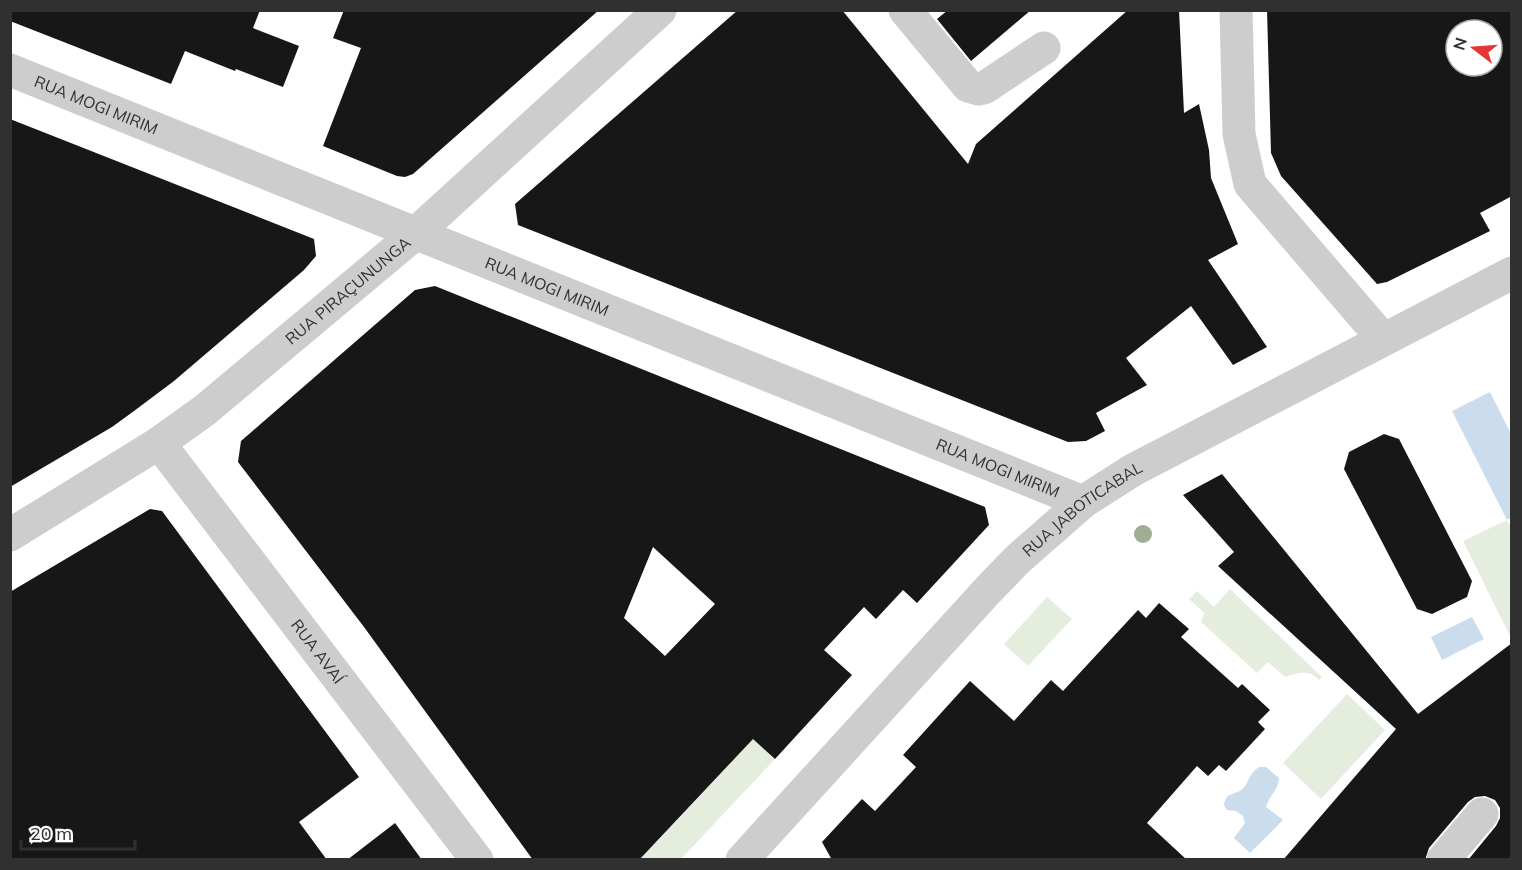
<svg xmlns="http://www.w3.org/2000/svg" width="1522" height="870" viewBox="0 0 1522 870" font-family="Mulish,sans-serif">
  <rect width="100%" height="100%" fill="#fff"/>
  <path fill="#e5eddf" d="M1507 520 1512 529V632L1509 634 1463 541Z
    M1230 589 1322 677 1319 680C1308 669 1298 673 1285 677L1268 662 1257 673 1201 622 1204 613 1189 599 1197 591 1214 607Z
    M1047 597 1072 619 1028 666 1004 644Z
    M1347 694 1385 730 1321 799 1283 763Z
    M736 723 775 759 681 859 639 860 730 764Z"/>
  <path fill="#cbddec" d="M1490 392 1511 434V517L1507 520 1452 411Z
    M1472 617 1484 639 1442 660 1431 637Z
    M1259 767H1266L1279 778C1279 789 1269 796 1266 807L1283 820 1250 853 1234 838 1245 823 1243 816 1236 811 1227 810 1224 805C1226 793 1231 796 1241 790 1249 785 1247 775 1259 767Z"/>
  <path fill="#171717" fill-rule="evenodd" d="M10 10H260L253 28 299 46 283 87 236 69 235 71 185 51 171 84 10 21Z
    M344 10H599L413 174 405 177 397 176 323 146 361 48 333 38Z
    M738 10H842L968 164 976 144 1128 10H1179L1184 113 1199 104 1209 150 1211 178 1238 244 1208 260 1267 347 1233 365 1191 306 1126 358 1147 385 1096 413 1105 431 1086 441 1068 442 518 225 515 204Z
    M948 10H1031L971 61 937 19Z
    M1267 10H1512V196L1480 213 1490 231 1387 282 1377 284 1281 176 1271 153ZM1456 30H1492V66H1456Z
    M10 119 314 239 316 256 304 270 174 381 134 411 112 427 10 487Z
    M435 286 985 507 989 525 917 603 903 590 876 619 864 607 824 650 852 675 775 759 753 739 639 860H533L364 627 238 462 241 441 415 290ZM653 547 715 604 665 656 624 618Z
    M1384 434 1399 439 1472 581 1467 597 1432 614 1417 609 1344 469 1349 452Z
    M1222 474 1418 714 1512 643V860H1468L1496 826 1500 818V808L1495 800 1485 796 1475 797 1468 802 1429 848 1425 860H1283L1396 729 1218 566 1234 552 1183 495Z
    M150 509 162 511 359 777 299 822 327 860H10V592Z
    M1159 603 1189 629 1181 637 1238 688 1242 684 1270 710 1258 722 1265 729 1226 771 1219 765 1208 776 1197 766 1147 823 1187 860H832L822 842 862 799 875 811 916 767 903 755 970 681 1014 721 1051 680 1063 691 1138 610 1146 618Z
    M395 823 422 860H347Z"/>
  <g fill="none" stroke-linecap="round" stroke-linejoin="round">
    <g stroke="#cdcdcd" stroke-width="33">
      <path d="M905 10 968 86 978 89 984 88 1044 48"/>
      <path d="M1236 10 1239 134 1250 184 1383 339"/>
      <path id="s1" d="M10 70 1083 502"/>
      <path id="s2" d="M159 443 477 860"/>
      <path id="s3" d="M10 535 159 443 205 410 415 234 660 10"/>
      <path id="s4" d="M742 860 988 590 1018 559 1083 502 1133 470 1512 273"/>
      <path d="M1443 860 1482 814"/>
    </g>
  </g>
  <circle fill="#9fae94" cx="1143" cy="534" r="9"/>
  <g text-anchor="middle" stroke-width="6" stroke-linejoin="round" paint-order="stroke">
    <g font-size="16" fill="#303030" stroke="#fff">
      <text dy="6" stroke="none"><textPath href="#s1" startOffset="93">RUA MOGI MIRIM</textPath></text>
      <text dy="6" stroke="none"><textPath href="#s1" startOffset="579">RUA MOGI MIRIM</textPath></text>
      <text dy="6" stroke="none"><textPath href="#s3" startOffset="418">RUA PIRAÇUNUNGA</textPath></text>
      <text dy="6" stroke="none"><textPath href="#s1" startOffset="1065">RUA MOGI MIRIM</textPath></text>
      <text dy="6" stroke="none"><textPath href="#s4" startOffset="490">RUA JABOTICABAL</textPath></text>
      <text dy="6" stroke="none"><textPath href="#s2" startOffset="262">RUA AVAÍ</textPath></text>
    </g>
  </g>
  <rect width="1522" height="870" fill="none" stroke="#303030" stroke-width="24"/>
  <g transform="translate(1474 48) rotate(287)"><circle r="28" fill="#ffffff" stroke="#acacac" stroke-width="1.5"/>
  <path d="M0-4.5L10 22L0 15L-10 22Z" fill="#e43637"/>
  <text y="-9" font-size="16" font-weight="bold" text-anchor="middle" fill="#303030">N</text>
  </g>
  <path d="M21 840v9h114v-9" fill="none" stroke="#303030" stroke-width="3"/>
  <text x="30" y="840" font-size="18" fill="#303030" stroke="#ffffff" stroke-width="4.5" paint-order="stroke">20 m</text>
</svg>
